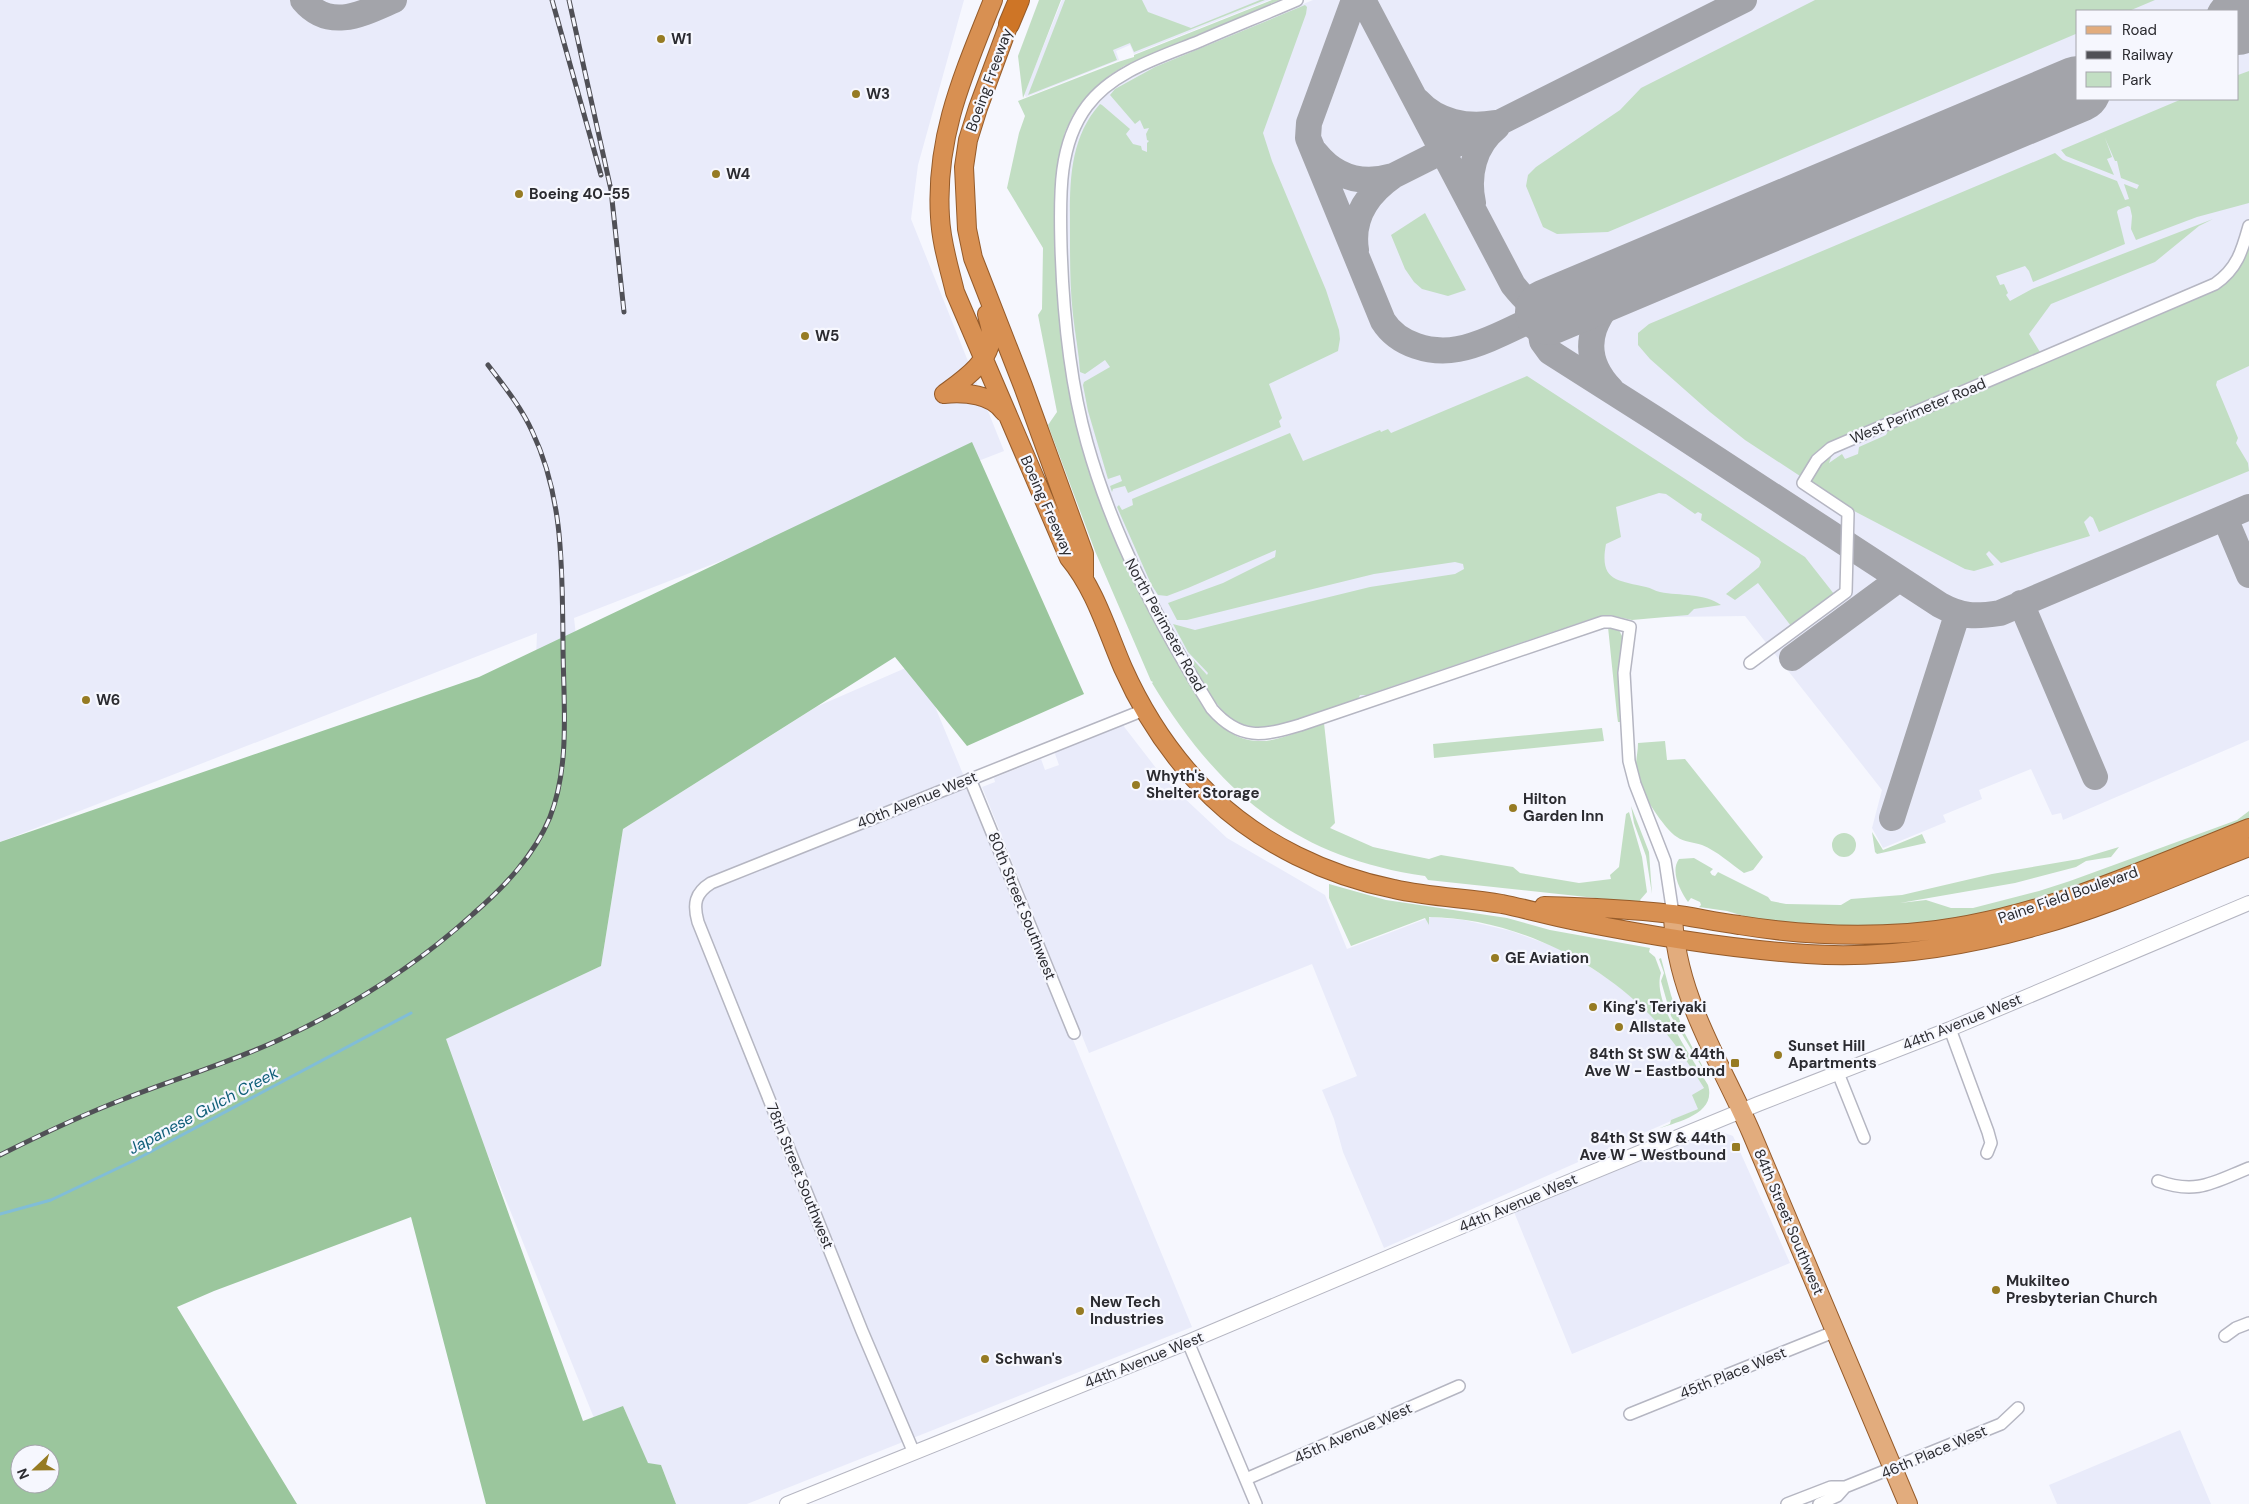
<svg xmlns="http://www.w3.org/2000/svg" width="2249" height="1504" viewBox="0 0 2249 1504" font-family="'DM Sans',sans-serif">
  <rect width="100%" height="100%" fill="#f6f7fe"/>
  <path fill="#e9ebfa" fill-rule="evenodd" d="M0 0H964L918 165 911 219 1004 451 574 618 585 714 532 759 537 633 0 842Z
    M1062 0H1270L1134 54 1130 45 1116 51 1119 60 1026 97 1024 94Z
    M1313 0H2249V226L2236 263 2249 287V740L2063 820 2061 813 2052 815 2031 769 1979 790 1982 799 1943 815 1946 822 1883 848 1872 828 1882 790 1745 616 1595 618 1334 713 1263 735 1222 721 1153 610 1086 442 1063 310 1066 150 1100 92 1141 70ZM2078 11H2238V99H2078Z
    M917 663 1192 1327 747 1504H676L661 1465 648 1464 623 1406 594 1418 480 1136 445 1039 601 966 623 829 816 707Z
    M1122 724 1166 781 1227 838 1325 895 1347 949 1431 917 1464 920 1511 931 1564 950 1610 980 1650 1012 1682 1050 1704 1088 1698 1109 1384 1248 1343 1152 1334 1119 1322 1090 1357 1076 1312 964 1089 1053 982 787 995 782 994 778 1041 759 1045 770 1059 765 1054 751Z
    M1716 1130 1733 1136 1790 1263 1572 1354 1514 1212Z
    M2180 1430 2211 1504H2057L2049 1485Z"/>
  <path fill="#c2dec3" d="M1039 0H1061L1023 98 1018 56Z
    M1065 0H1142L1148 12 1191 28 1260 0H1265L1134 52 1130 43 1113 50 1117 60 1028 95Z
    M1272 0H1280L1124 66 1110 75 1090 94 1073 115 1065 132 1058 164 1056 189 1058 300 1103 507 1117 543 1156 624 1215 720C1252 757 1281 737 1324 723L1335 823 1330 828 1373 847 1400 853 1429 859 1441 855 1513 867 1520 873 1579 883 1611 879 1610 875 1619 867 1626 814 1629 812 1642 857 1647 892 1640 900 1642 903 1428 880 1425 876C1295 858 1218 792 1152 683L1153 682 1151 681 1095 551 1048 425 1057 412 1038 315 1042 309 1043 248 1007 188 1019 133 1025 116 1018 101 1118 62 1134 57V55Z
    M1815 0H2155L2129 11H2078V33L1608 232 1557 234 1543 227 1526 186 1528 175 1536 167 1620 110 1641 88Z
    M1305 5 1307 7 1306 14 1263 133 1272 161 1326 290 1339 330 1340 339 1338 351 1269 384 1282 418 1279 421 1281 427 1128 493 1125 486 1113 489 1112 492 1110 486 1122 481 1120 475 1108 479 1088 411 1083 385 1084 382 1110 367 1105 360 1085 374 1080 372C1079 353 1075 334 1073 315 1070 289 1070 262 1070 235 1070 189 1067 141 1100 104L1102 105 1130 129 1126 134 1133 144 1141 146 1142 150 1147 152V143L1149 141 1147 140 1146 134 1149 128 1144 129 1140 120 1135 124 1110 95 1115 89 1155 67Z
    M2249 71V203L2197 217 2136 240 2131 229 2132 216 2130 207 2128 206 2118 210 2117 212 2125 244 2033 282 2029 271 2025 266 1996 276 2000 285 2004 284 2008 293 2006 295 2010 301 2032 289 2213 219 2199 226 2155 262 2051 304 2029 334 2040 352 1827 444 1815 453 1800 476 1745 440 1710 412 1650 359 1638 345V333L1649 324 2055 153 2063 160 2117 181 2125 200 2129 199 2124 184 2137 189 2139 185 2121 178 2117 161H2115L2105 138 2112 157 2107 159 2114 175 2066 156 2061 150 2182 99H2238V75Z
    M1425 213 1466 290 1448 296 1422 289 1414 282 1405 269 1391 235Z
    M2249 246V366L2217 381 2216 385 2238 438 2236 443 2248 463 2249 471 2099 532 2093 518 2090 516 2084 522 2090 536 2001 563 1989 551 1986 554 1994 565 1974 571 1965 569 1856 512 1813 484 1811 479 1819 466 1832 455 1829 463 1842 454 1845 459 1858 454 1859 447 1886 435 1889 429 2229 279 2241 265Z
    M1527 376 1805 557 1834 594 1791 626 1758 583 1735 600 1726 594 1759 567 1761 562 1759 558 1701 520 1702 514 1698 512 1695 514 1666 494 1659 493 1616 507 1621 537 1606 544C1599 581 1617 580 1646 587 1651 588 1655 591 1660 592 1680 596 1705 593 1721 605L1694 609 1688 615 1632 620 1609 615 1594 618 1367 695H1360L1358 699C1323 711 1259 745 1227 715 1210 699 1199 675 1188 654L1207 675 1208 673 1188 652 1173 624 1195 630 1370 587 1455 574 1464 569 1463 564 1455 562 1374 574 1187 620H1177L1168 603 1223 583 1275 557 1276 550 1188 588 1167 596 1158 595 1151 584 1117 507 1119 505 1122 510 1133 505 1132 499 1290 433 1303 461 1380 430 1381 432 1388 429 1391 433Z
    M1608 627 1619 630 1623 638 1618 672 1620 722H1618L1617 715Z
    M1602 728 1604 741 1434 758 1433 744Z
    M1665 741 1667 760 1685 759 1763 857 1753 870 1744 873C1731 864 1717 851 1702 845 1693 842 1684 842 1677 837 1664 829 1640 791 1637 777 1634 764 1638 755 1638 743Z
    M1631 806 1649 852 1652 894 1646 856 1634 823Z
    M2249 811V821L2041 900 1954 920 1886 927 1804 925 1754 919 1727 911 1699 907 1701 905 1700 902 1691 898 1688 902C1680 891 1670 871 1679 859L1694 858 1713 869 1710 872 1712 875 1715 876 1718 872 1768 897 1771 901 1786 904 1841 905 1851 899 1902 895 1992 874 2079 859 2119 847 2111 857 2086 861 2076 867 2015 883 1900 903 1926 900 1951 908H1973L2039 891 2070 881 2237 820Z
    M1872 832 1883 850 1922 834 1926 843 1877 854 1875 852Z
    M1832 845a12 12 0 1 1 24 0a12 12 0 1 1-24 0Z
    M1329 884 1386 900 1507 918 1550 930 1650 948 1649 952 1655 957 1661 973C1651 1002 1694 1060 1708 1085 1717 1115 1676 1122 1655 1130L1670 1124 1671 1120 1698 1109 1692 1095 1704 1088C1688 1062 1671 1037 1650 1015 1593 957 1510 918 1429 917V925L1425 918 1351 946 1329 898Z
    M1661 958 1671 995 1683 1030 1711 1082 1671 1016 1661 981 1664 973 1659 959Z"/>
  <path fill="#9bc69d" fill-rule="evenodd" d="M972 442 1084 694 967 746 895 657 623 829 601 966 446 1039 583 1421 623 1406 648 1463 661 1465 676 1504H486L411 1217 214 1291 177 1307 297 1504H0V842L479 677ZM20 1454H50V1484H20Z"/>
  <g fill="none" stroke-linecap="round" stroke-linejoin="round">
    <path stroke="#81bdd7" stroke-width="3" d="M0 1214 51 1200 135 1160 411 1013"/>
    <path stroke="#a3a4aa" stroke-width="26" d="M303 0C330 32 364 13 394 0
      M1354 0 1309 123 1308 138 1383 321C1398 345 1431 354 1458 349 1486 344 1522 323 1548 312
      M1363 0 1513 285C1525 300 1530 305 1548 312
      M1418 101C1437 122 1467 128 1495 123
      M1316 153C1336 178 1362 185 1393 176
      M1473 203C1467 175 1474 145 1497 127
      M1356 250C1351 218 1367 194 1393 176L1744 0
      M1548 312 1546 320 1540 327 1542 341 1550 352 1657 420 1940 605C1962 617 1975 617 2000 613L2249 507
      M1611 389C1570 346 1600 309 1633 276
      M2225 518 2249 575
      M2021 603 2095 777
      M1792 658 1899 579
      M1892 818 1957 615"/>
    <path stroke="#a3a4aa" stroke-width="66" d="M2238 22 2249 18
      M1548 312 2078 89"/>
    <defs>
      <path id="minor" d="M1297 0C1265 14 1232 27 1200 41 1161 57 1113 71 1087 106 1057 146 1060 200 1061 247 1063 312 1069 379 1087 443 1114 539 1160 625 1212 709 1240 741 1263 736 1300 725L1603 622H1611L1630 627 1624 673 1629 761 1635 784 1665 861 1673 914
        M1750 663 1846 592 1848 513 1803 483 1817 460 1831 448 2215 284C2237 269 2242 251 2249 226
        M970 779 1074 1033
        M1950 1029 1988 1132 1991 1143 1987 1153
        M1838 1073 1864 1138
        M2158 1181C2197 1195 2214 1182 2249 1168
        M2225 1336 2236 1328 2249 1323
        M1188 1342 1256 1504
        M1630 1414 1836 1331
        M914 1453 862 1331 698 922C693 904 695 893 711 883L1144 710
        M1246 1479 1459 1386
        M1787 1504 1831 1487H1845
        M1819 1504 1837 1496 1845 1487 2001 1424 2018 1408"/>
      <path id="tertiary" d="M787 1504 1188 1342 1503 1209 1758 1104 1950 1029 2249 903"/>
      <path id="primary" d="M1673 914C1675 994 1720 1061 1751 1132 1804 1256 1856 1380 1908 1504"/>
      <path id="trunk" d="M993 0C964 73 935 136 940 217 941 242 949 267 955 292L1069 558C1095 589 1107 631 1123 668 1144 715 1175 761 1212 797 1261 844 1328 876 1394 889 1429 897 1466 898 1502 904 1527 909 1551 916 1576 921 1651 936 1730 949 1807 954 1883 959 1963 947 2037 926 2109 906 2179 874 2249 847
        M1009 24 978 108 968 140 964 167 967 229 973 258 1023 386 1084 554V576
        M944 394C963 380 992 361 991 334 991 327 988 320 987 314
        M944 394C965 392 992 394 1004 412
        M1544 906C1587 907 1629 909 1672 914 1694 917 1716 922 1739 925 1794 934 1852 937 1908 933 2028 924 2138 872 2249 828"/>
      <path id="motorway" d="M1009 24 1019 0"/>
    </defs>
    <use href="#minor" stroke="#b5b6c2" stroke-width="14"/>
    <use href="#tertiary" stroke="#b5b6c2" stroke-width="16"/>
    <use href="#primary" stroke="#955b2a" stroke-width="20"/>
    <use href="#trunk" stroke="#955b2a" stroke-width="20"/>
    <use href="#motorway" stroke="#955b2a" stroke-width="22"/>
    <use href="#minor" stroke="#fff" stroke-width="11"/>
    <use href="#tertiary" stroke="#fff" stroke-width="14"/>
    <use href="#primary" stroke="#e2ac7d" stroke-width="18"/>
    <use href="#trunk" stroke="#d89052" stroke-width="18"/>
    <use href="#motorway" stroke="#ce7526" stroke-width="20"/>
    <defs>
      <path id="rail" d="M552 0 601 175
        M569 0 611 190 624 312
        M0 1155C40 1135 82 1115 124 1099 177 1078 232 1062 283 1038 352 1006 417 965 473 914 504 887 534 856 550 817 571 763 563 700 563 643 562 570 564 498 532 431 521 407 504 386 488 365"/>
    </defs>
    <use href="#rail" stroke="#505056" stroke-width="5"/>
    <use href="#rail" stroke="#f6f7fe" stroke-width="3" stroke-dasharray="9" stroke-linecap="butt"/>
  </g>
  <g fill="#967b23" stroke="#f6f7fe" stroke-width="2">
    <circle cx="661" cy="39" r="5"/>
    <circle cx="856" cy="94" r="5"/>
    <circle cx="716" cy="174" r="5"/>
    <circle cx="519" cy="194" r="5"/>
    <circle cx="805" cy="336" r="5"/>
    <circle cx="86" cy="700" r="5"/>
    <circle cx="1136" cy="785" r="5"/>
    <circle cx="1513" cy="808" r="5"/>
    <circle cx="1495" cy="958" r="5"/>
    <circle cx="1593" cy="1007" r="5"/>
    <circle cx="1619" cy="1027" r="5"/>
    <circle cx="1778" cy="1055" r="5"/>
    <rect x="1730" y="1058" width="10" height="10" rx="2.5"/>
    <rect x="1731" y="1142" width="10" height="10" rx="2.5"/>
    <circle cx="1996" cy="1290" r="5"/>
    <circle cx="1080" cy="1311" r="5"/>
    <circle cx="985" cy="1359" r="5"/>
  </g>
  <g text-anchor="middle" stroke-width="4.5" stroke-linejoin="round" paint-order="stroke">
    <g font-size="15" font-weight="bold" fill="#2b2b30" stroke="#f6f7fe" text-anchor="start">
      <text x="671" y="44">W1</text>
      <text x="866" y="99">W3</text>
      <text x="726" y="179">W4</text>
      <text x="529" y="199">Boeing 40-55</text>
      <text x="815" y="341">W5</text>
      <text x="96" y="705">W6</text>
      <text x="1146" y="781">Whyth's<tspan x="1146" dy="17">Shelter Storage</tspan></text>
      <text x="1523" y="804">Hilton<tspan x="1523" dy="17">Garden Inn</tspan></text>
      <text x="1505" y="963">GE Aviation</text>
      <text x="1603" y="1012">King's Teriyaki</text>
      <text x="1629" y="1032">Allstate</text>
      <text x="1788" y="1051">Sunset Hill<tspan x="1788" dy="17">Apartments</tspan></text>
      <text x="1725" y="1059" text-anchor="end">84th St SW &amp; 44th<tspan x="1725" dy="17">Ave W - Eastbound</tspan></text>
      <text x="1726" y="1143" text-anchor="end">84th St SW &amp; 44th<tspan x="1726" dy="17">Ave W - Westbound</tspan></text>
      <text x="2006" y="1286">Mukilteo<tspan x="2006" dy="17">Presbyterian Church</tspan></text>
      <text x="1090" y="1307">New Tech<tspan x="1090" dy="17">Industries</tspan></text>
      <text x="995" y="1364">Schwan's</text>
    </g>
    <g font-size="15" fill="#2b2b30" stroke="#f6f7fe">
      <text transform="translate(989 80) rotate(-70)" y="5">Boeing Freeway</text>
      <text transform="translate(1918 411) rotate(-23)" y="5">West Perimeter Road</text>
      <text transform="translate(1047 506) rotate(66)" y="5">Boeing Freeway</text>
      <text transform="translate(1165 625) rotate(61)" y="5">North Perimeter Road</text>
      <text transform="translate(917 800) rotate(-22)" y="5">40th Avenue West</text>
      <text transform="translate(2068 895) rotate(-19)" y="5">Paine Field Boulevard</text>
      <text transform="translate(1022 906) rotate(68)" y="5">80th Street Southwest</text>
      <text transform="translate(1962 1022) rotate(-22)" y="5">44th Avenue West</text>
      <text transform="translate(800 1176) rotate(68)" y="5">78th Street Southwest</text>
      <text transform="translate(1518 1203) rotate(-23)" y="5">44th Avenue West</text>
      <text transform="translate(1789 1222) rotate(67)" y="5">84th Street Southwest</text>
      <text transform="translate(1144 1360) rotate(-22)" y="5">44th Avenue West</text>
      <text transform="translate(1733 1373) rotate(-22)" y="5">45th Place West</text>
      <text transform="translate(1353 1433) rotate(-24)" y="5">45th Avenue West</text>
      <text transform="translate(1934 1452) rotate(-23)" y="5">46th Place West</text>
    </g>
    <g font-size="16" font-style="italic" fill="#0f5e78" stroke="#f6f7fe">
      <text transform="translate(203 1110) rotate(-28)" y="6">Japanese Gulch Creek</text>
    </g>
  </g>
  <rect x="2076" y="10" width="162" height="90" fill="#f6f7fe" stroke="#a5a5ac"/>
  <rect x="2086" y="26" width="25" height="8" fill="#e2ac7d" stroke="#a5a5ac"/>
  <text x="2122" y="35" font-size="15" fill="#2b2b30">Road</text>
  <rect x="2086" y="51" width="25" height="8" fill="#505056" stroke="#a5a5ac"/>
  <text x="2122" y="60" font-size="15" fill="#2b2b30">Railway</text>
  <rect x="2086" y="72" width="25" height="15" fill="#c2dec3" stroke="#a5a5ac"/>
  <text x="2122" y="85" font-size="15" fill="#2b2b30">Park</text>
  <g transform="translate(35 1469) rotate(248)"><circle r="24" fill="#f6f7fe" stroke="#a5a5ac"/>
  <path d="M0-4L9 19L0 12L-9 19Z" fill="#967b23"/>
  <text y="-8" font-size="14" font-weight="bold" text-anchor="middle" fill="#2b2b30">N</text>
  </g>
</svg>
